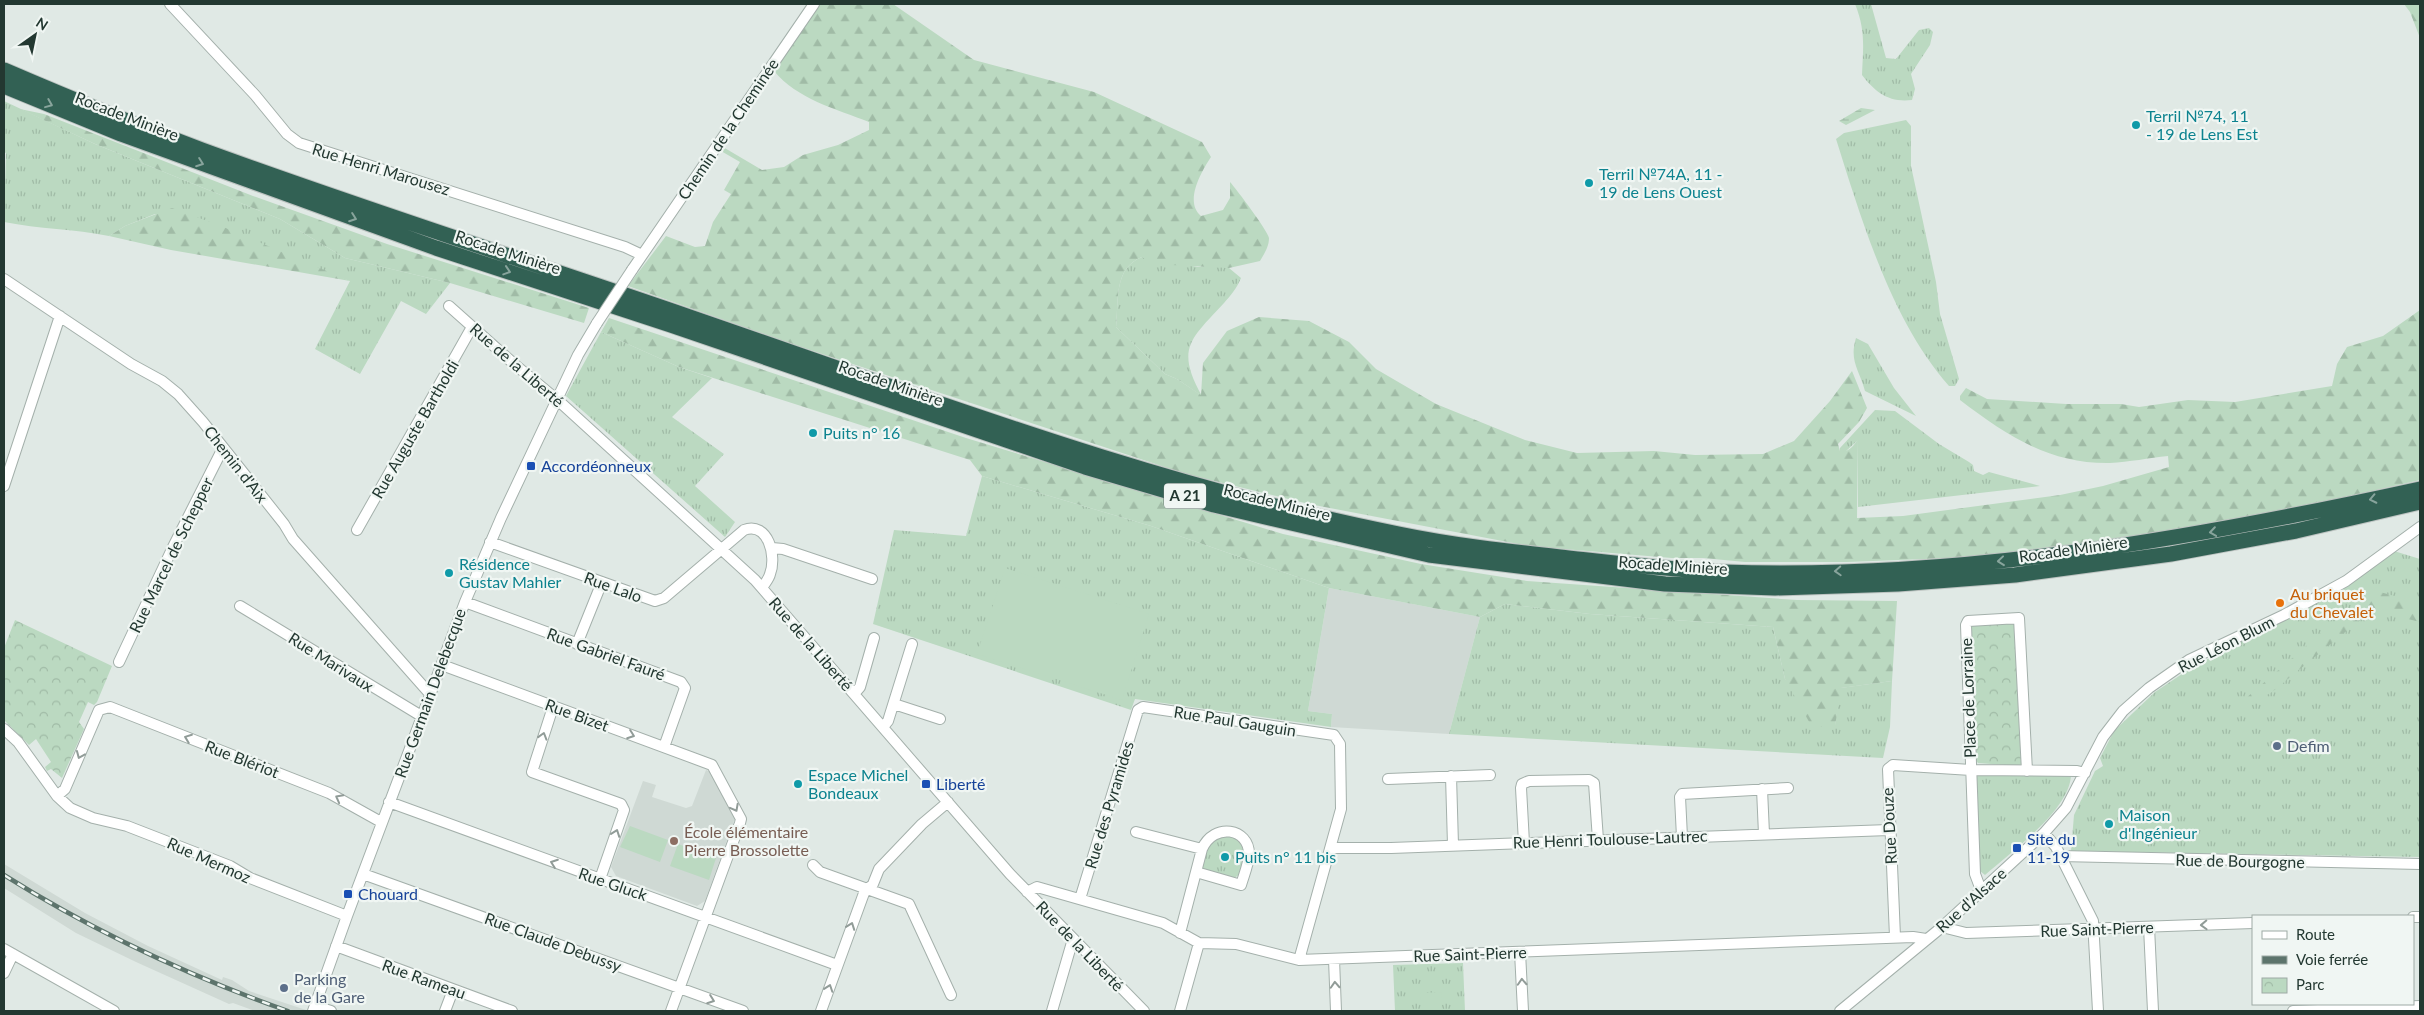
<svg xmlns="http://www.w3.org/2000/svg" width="2424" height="1015" viewBox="0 0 2424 1015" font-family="Lato,sans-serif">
  <defs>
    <pattern id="grass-tufts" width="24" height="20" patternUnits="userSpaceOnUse" patternTransform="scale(1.25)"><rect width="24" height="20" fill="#bbd9c1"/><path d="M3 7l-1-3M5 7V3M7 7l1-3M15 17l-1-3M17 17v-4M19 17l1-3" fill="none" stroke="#a0bba6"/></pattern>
    <pattern id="forest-firs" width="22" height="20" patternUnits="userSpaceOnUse" patternTransform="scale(1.25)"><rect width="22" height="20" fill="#bbd9c1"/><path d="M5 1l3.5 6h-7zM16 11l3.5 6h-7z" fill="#a0bba6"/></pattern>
    <pattern id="wetland-marsh" width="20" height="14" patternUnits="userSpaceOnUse" patternTransform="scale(1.25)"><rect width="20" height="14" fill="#bbd9c1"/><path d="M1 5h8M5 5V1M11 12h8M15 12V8" fill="none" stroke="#a0bba6"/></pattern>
    <pattern id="park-crowns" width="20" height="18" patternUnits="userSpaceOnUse" patternTransform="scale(1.25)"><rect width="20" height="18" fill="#bbd9c1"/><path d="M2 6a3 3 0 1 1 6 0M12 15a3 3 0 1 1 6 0" fill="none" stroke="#a0bba6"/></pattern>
  </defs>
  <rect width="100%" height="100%" fill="#e0e9e5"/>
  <path fill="#cfd9d4" d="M1329 588 1480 617 1449 734 1331 727 1332 714 1308 711Z
    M706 770 709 771 735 818 705 901 697 906 616 876 611 867 643 781 656 785 652 797 686 808 692 806Z
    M4 864 85 913 148 946 222 980 223 977 232 980 249 991 309 1011H255L233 1003 229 1004 136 962 76 933 4 888Z"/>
  <path fill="url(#grass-tufts)" d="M1855 4H1871L1886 58 1896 59 1919 30 1929 28 1933 32 1930 45 1911 74 1915 89 1912 100C1889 103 1875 92 1862 75 1863 48 1866 31 1855 4Z
    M4 101 95 144 280 219 345 258 450 283 426 314 401 301 360 374 315 349 350 281 155 214 125 226 109 236C74 229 39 229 4 222L6 153 4 152Z
    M1906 120 1911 126V166L1936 282 1940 314 1959 379 1955 386H1949C1891 320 1862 221 1836 139L1844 133Z
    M1142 257 1198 267 1214 265 1229 268 1241 278C1237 288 1231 295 1224 303 1191 339 1175 348 1202 396L1177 379 1165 374 1116 327C1119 302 1113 268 1142 257Z
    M601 332 679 367 712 378 672 417 724 454 695 486 735 522 725 537 566 396Z
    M1856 338 1868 344 1894 388 1916 416 1865 391C1859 369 1849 361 1856 338Z
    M1875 410 1895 411 1939 444 1969 462 1973 465 1974 471 1983 475 1989 472 2040 486 1858 507V440L1845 452H1840V448Z
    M982 476 1151 526 1329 588 1308 711 1332 714 1331 727 1135 699 1131 710 873 624 894 530 966 536Z
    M2394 551 2420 559V857L2071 851 2074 815 2095 771 2103 766 2100 758 2114 731 2155 692 2194 666 2347 586Z
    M1505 604 1590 614 1773 627 1785 679 1835 725 1840 688 1892 681 1890 727 1883 758 1449 734 1480 617Z
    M1978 772 2071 775C2070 810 2011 852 1985 875L1980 871 1976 783Z
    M1229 835 1239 840 1245 853 1240 874 1233 879 1201 868C1208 847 1206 842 1229 835Z
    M1463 963 1465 1011H1395L1393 965Z"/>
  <path fill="url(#forest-firs)" d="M820 4H893L974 60 1094 92 1202 142 1211 157C1201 172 1184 202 1201 216L1223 210 1230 198V182C1237 190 1268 231 1269 238 1269 247 1264 254 1260 261L1229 268 1152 264 1142 257C1113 268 1119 302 1116 327L1165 374 1177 379 1201 395 1203 363 1227 331 1259 317 1309 321 1349 342 1376 369 1436 404 1525 440 1577 453 1654 451 1695 455 1763 454 1794 441 1830 401 1852 371 1867 408 1859 422 1838 444 1840 451C1850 452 1853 446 1858 439L1857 518 1903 516 2060 495 2103 486 2169 467 2168 456C2149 458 2129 462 2110 463 2049 464 2006 435 1960 400V396L1966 388 1987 399 2066 404H2121L2139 407 2188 400 2235 402 2332 386 2337 364 2347 347 2383 336 2420 310V480L2311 505 2077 547 1950 558 1847 562H1745L1703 558H1672L1528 546 1309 504 1186 474 801 347 628 286 666 236 695 247 705 246 713 222 731 194 724 190 740 162 721 151 723 147 762 170 784 167 803 155 838 145 869 130V122C836 109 797 99 774 71Z
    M2404 4H2420V38L2410 12Z
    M20 109 44 114 253 196 387 244 589 308 584 323 450 283 345 258 280 219 95 144Z
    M172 208 221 226 350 281 171 250 109 236 125 226Z
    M609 318 966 438 1283 534 1421 564 1527 581 1797 600 1897 601 1892 681 1841 688 1835 726 1812 727 1785 679 1773 627 1590 614 1505 604 1480 617 1329 588 1151 526 982 476 970 460 679 367 601 332Z
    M2380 592 2420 603V622L2384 613 2366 615 2272 692 2253 703 2245 699 2366 594Z"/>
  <path fill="url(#wetland-marsh)" d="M1861 108 1875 110 1846 125 1839 121Z"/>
  <path fill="url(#park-crowns)" d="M15 620 112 666 97 702 94 705 88 702 79 722 84 729 62 778 51 769 47 771 45 767 51 762 36 739 29 745 4 720V648Z
    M2012 622 2016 624 2021 764 2018 766 1978 763 1975 759 1970 627 1973 624Z"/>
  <path fill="#bbd9c1" d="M1005 568 1149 614 1122 700 977 654Z
    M630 826 668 840 660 862 620 847Z
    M678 844 716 858 709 880 670 866Z
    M1441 992 1442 1011H1421L1420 993Z"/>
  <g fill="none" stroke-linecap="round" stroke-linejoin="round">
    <defs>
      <path id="minor" d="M170 4 255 95 287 134 299 143 625 247 642 255
        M632 270 814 4
        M4 279 131 364 162 381 178 394 203 422 284 524 293 539 430 694
        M449 306 513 363 561 403 755 580 1010 874 1144 1011
        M4 486 60 316
        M357 530 472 327
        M490 542 655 601 664 598 744 530C768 521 777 556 770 574 769 579 764 584 762 588
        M772 548 783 549 872 579
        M465 602 681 682 685 688 664 747
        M240 606 423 717
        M577 644 602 582
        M119 662 173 547 223 448
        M442 665 712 765 741 819 740 823 671 1011
        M854 694 860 687 874 638
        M894 704 940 719
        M553 707 532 772 621 804 624 810 600 879
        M883 727 888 721 912 644
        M4 729 18 742 57 796 70 808 93 818 127 826 230 866 250 878 347 916
        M1451 776 1453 845
        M1388 779 1490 775
        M1762 789 1764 834
        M57 796 65 789 99 710 110 707 329 793 381 822
        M389 802 837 965
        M1136 832 1202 849
        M2044 833 2056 847 2093 921 2098 1011
        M1682 837 1680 797 1682 794 1788 788
        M1524 843 1521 788 1522 784 1529 781 1589 780 1594 783 1598 840
        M1331 848H1391L1889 830
        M2060 856 2420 864
        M813 865 820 872 909 904 951 995
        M363 874 743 1011
        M1981 890 1975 874 1966 625 1968 621 2019 618 2027 771
        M1027 892 1037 887 1163 923 1199 943 1236 944 1299 960 1913 937 1926 939
        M1080 899 1138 710 1143 707 1334 735 1340 744 1341 809 1299 960
        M2413 917H2420
        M1942 927 1966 933 2253 923
        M2149 927 2153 1011
        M1180 933 1202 849C1214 822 1249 828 1249 854 1249 863 1244 875 1241 885L1196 872
        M1895 937 1888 769 1893 765 1971 770 2077 771 2085 773
        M336 946 512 1011
        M4 949 114 1011
        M1520 952 1523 1011
        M1334 959 1336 1011
        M4 973 13 954
        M315 1006 331 1011
        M313 1011 347 916 465 602 501 518 578 355 597 323
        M445 1011 453 990
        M821 1011 864 893 873 884 879 869 922 824 948 802
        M1052 1011 1073 939
        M1180 1011 1199 943
        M1840 1011 1942 927 2044 833 2066 808 2103 737 2123 711 2149 688 2189 660 2284 615 2346 581 2420 527
        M2293 1011 2420 1006"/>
      <path id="highway" d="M4 70C69 98 135 125 202 150 363 209 527 261 690 317 923 397 1156 486 1399 534 1452 545 1506 551 1560 557 1614 563 1669 570 1723 572 1959 580 2191 539 2420 489
        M4 86 121 134 436 248 671 325 1085 467 1214 505 1429 555 1665 584 1775 588 1898 584 2015 575 2171 554 2296 531 2420 502"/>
    </defs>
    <use href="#minor" stroke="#a4b0ab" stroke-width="12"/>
    <use href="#highway" stroke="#bdc3c1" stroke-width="17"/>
    <use href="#minor" stroke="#fff" stroke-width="10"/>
    <use href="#highway" stroke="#326154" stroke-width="15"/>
    <defs>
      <path id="rail" d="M4 875C93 931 189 976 288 1011"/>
    </defs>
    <use href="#rail" stroke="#5d746c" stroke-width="4.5"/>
    <use href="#rail" stroke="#f0f6f3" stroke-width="2.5" stroke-dasharray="8" stroke-linecap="butt"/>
    <defs>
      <path id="minor-bridge" d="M597 323 632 270"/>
    </defs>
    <use href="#minor-bridge" stroke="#a4b0ab" stroke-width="12" stroke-linecap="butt"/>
    <use href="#minor-bridge" stroke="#fff" stroke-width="10"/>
  </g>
  <defs><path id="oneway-chevron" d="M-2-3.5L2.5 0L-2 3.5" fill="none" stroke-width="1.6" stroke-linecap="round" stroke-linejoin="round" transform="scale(1.25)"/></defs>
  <g stroke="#88a49c">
    <use href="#oneway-chevron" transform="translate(49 104) rotate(22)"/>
    <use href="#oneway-chevron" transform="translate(200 163) rotate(20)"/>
    <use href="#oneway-chevron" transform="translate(353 218) rotate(20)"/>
    <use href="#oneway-chevron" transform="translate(507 271) rotate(18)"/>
    <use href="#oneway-chevron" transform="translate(2373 499) rotate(168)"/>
    <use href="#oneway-chevron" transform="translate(2213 532) rotate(172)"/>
    <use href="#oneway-chevron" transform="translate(2001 561) rotate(174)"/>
    <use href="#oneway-chevron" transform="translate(1838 571) rotate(177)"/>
  </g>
  <g stroke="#919c98">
    <use href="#oneway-chevron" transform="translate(631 735) rotate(20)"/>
    <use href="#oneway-chevron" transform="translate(543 736) rotate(-73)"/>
    <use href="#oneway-chevron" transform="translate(188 738) rotate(-159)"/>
    <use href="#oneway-chevron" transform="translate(80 755) rotate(113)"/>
    <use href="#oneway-chevron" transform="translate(339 798) rotate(-152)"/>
    <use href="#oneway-chevron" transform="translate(735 808) rotate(62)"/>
    <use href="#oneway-chevron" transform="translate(616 833) rotate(-70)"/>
    <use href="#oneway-chevron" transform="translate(554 863) rotate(-160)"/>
    <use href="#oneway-chevron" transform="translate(2204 925) rotate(178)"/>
    <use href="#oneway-chevron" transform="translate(851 926) rotate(-70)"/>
    <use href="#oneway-chevron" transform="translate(1522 982) rotate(-93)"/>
    <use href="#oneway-chevron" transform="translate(1335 985) rotate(-93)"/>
    <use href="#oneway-chevron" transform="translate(829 988) rotate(-71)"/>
    <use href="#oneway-chevron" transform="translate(711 1000) rotate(20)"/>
  </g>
  <g fill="#0f9aa8" stroke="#f0f6f3" stroke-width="2">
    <circle cx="2136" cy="125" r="5"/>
    <circle cx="1589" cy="183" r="5"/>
    <circle cx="813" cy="433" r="5"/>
    <circle cx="449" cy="573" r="5"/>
    <circle cx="798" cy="784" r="5"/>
    <circle cx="2109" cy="824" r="5"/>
    <circle cx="1225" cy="857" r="5"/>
  </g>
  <g fill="#1a4fb4" stroke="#f0f6f3" stroke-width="2">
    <rect x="526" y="461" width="10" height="10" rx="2.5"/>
    <rect x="921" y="779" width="10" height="10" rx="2.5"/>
    <rect x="2012" y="843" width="10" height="10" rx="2.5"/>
    <rect x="343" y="889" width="10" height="10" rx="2.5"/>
  </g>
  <circle fill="#e8710a" stroke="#f0f6f3" stroke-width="2" cx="2280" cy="603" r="5"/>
  <g fill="#5c6f8a" stroke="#f0f6f3" stroke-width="2">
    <circle cx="2277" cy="746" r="5"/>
    <circle cx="284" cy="988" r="5"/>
  </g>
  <circle fill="#8d6e63" stroke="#f0f6f3" stroke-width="2" cx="674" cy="841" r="5"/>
  <g text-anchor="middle" stroke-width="4.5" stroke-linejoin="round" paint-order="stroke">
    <rect fill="#f0f6f3" stroke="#60716b" stroke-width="1" x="1164" y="483.5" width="42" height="25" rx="4"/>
    <g font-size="15" font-weight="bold" fill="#233831">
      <text x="1185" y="501">A 21</text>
    </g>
    <g font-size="16" fill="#233831" stroke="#f0f6f3">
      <text transform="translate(127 116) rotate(21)" y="6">Rocade Minière</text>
      <text transform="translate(728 129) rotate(-56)" y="6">Chemin de la Cheminée</text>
      <text transform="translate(381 169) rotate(17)" y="6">Rue Henri Marousez</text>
      <text transform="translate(508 252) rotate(18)" y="6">Rocade Minière</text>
      <text transform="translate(517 365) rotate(41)" y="6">Rue de la Liberté</text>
      <text transform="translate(891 383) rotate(19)" y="6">Rocade Minière</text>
      <text transform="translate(415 429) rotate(-60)" y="6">Rue Auguste Bartholdi</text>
      <text transform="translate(236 464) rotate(52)" y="6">Chemin d'Aix</text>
      <text transform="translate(1277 502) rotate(14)" y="6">Rocade Minière</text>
      <text transform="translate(2073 549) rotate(-8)" y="6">Rocade Minière</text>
      <text transform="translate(171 555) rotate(-64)" y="6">Rue Marcel de Schepper</text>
      <text transform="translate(1673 565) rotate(4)" y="6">Rocade Minière</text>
      <text transform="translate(613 587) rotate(20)" y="6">Rue Lalo</text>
      <text transform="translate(811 644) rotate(49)" y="6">Rue de la Liberté</text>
      <text transform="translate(2226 644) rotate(-27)" y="6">Rue Léon Blum</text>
      <text transform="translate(606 654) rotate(20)" y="6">Rue Gabriel Fauré</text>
      <text transform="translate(331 662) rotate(32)" y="6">Rue Marivaux</text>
      <text transform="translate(430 693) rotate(-70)" y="6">Rue Germain Delebecque</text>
      <text transform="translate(1968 698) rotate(-92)" y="6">Place de Lorraine</text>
      <text transform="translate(577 715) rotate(20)" y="6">Rue Bizet</text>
      <text transform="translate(1235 721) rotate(9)" y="6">Rue Paul Gauguin</text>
      <text transform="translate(242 759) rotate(21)" y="6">Rue Blériot</text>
      <text transform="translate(1109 805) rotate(-73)" y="6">Rue des Pyramides</text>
      <text transform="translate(1889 826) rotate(-93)" y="6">Rue Douze</text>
      <text transform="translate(1610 839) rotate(-2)" y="6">Rue Henri Toulouse-Lautrec</text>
      <text transform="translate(209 860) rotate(24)" y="6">Rue Mermoz</text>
      <text transform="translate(2240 861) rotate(1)" y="6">Rue de Bourgogne</text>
      <text transform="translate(613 884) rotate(19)" y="6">Rue Gluck</text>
      <text transform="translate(1971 900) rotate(-42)" y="6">Rue d'Alsace</text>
      <text transform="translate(2097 929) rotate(-2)" y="6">Rue Saint-Pierre</text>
      <text transform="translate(553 942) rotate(20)" y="6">Rue Claude Debussy</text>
      <text transform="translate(1080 946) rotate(46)" y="6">Rue de la Liberté</text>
      <text transform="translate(1470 954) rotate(-2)" y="6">Rue Saint-Pierre</text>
      <text transform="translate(424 979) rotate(20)" y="6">Rue Rameau</text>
    </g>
    <g font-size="16" fill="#0d838f" stroke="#f0f6f3" text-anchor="start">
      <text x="2146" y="122">Terril №74, 11<tspan x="2146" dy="18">- 19 de Lens Est</tspan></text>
      <text x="1599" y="180">Terril №74A, 11 -<tspan x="1599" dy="18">19 de Lens Ouest</tspan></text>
      <text x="823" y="439">Puits n° 16</text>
      <text x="459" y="570">Résidence<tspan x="459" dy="18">Gustav Mahler</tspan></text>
      <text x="808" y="781">Espace Michel<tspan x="808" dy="18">Bondeaux</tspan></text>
      <text x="2119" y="821">Maison<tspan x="2119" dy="18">d'Ingénieur</tspan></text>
      <text x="1235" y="863">Puits n° 11 bis</text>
    </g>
    <g font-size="16" fill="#164399" stroke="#f0f6f3" text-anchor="start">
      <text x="541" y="472">Accordéonneux</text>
      <text x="936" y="790">Liberté</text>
      <text x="2027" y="845">Site du<tspan x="2027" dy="18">11-19</tspan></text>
      <text x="358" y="900">Chouard</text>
    </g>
    <g font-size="16" fill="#c56008" stroke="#f0f6f3" text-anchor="start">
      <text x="2290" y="600">Au briquet<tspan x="2290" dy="18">du Chevalet</tspan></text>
    </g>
    <g font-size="16" fill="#4e5e75" stroke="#f0f6f3" text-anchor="start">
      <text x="2287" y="752">Defim</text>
      <text x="294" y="985">Parking<tspan x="294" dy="18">de la Gare</tspan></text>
    </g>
    <g font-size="16" fill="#785e54" stroke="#f0f6f3" text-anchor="start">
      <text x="684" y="838">École élémentaire<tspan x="684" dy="18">Pierre Brossolette</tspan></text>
    </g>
  </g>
  <rect width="2424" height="1015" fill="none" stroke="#233831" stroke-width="10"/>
  <rect x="2252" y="915" width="162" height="90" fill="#f0f6f3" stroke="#9eaaa5"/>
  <rect x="2262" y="931" width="25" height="8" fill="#ffffff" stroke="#9eaaa5"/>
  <text x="2296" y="940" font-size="15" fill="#233831">Route</text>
  <rect x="2262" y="956" width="25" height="8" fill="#5d746c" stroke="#9eaaa5"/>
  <text x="2296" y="965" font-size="15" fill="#233831">Voie ferrée</text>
  <rect x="2262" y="978" width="25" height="15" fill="url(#park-crowns)" stroke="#9eaaa5"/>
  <text x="2296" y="990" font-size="15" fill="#233831">Parc</text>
  <g transform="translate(35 35) rotate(33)" stroke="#f0f6f3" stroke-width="4" paint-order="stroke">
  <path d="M0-4L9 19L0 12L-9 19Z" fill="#233831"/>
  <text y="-8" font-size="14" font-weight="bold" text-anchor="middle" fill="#233831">N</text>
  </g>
</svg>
